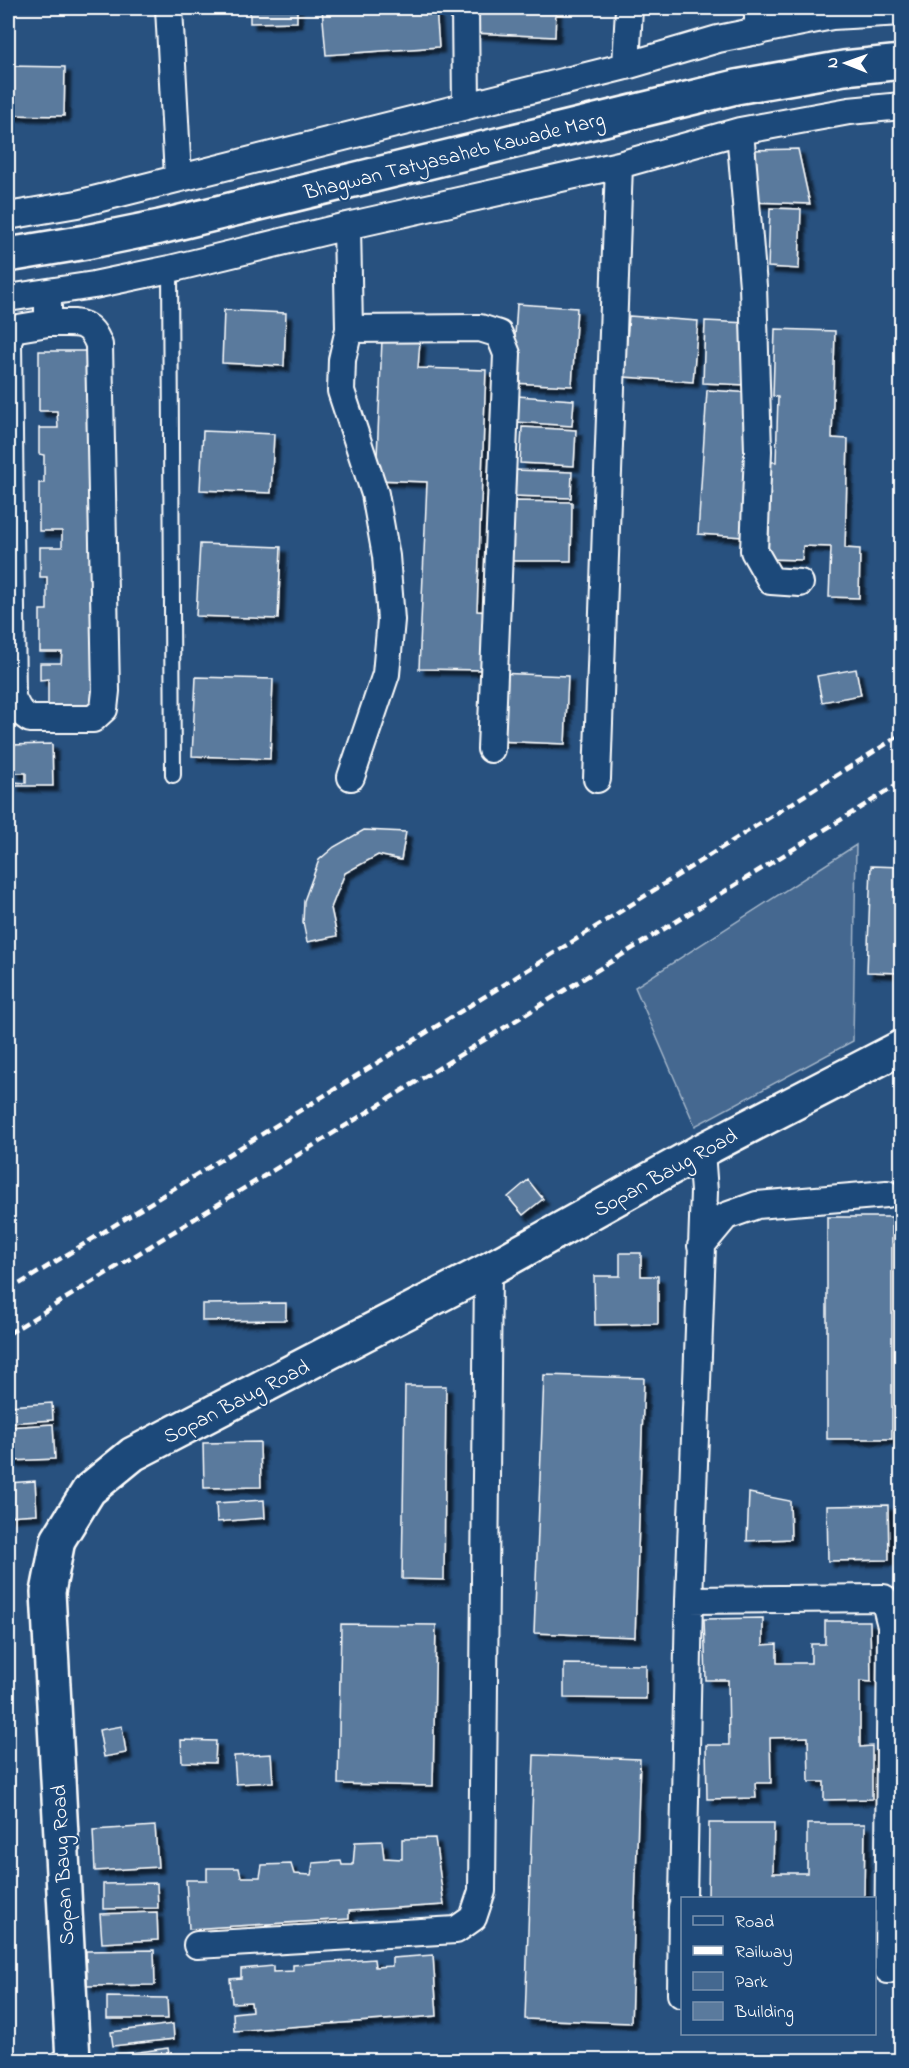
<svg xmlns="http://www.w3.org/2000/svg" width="909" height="2068" viewBox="0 0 909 2068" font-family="'Indie Flower',sans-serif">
  <defs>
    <filter id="shadow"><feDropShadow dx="5.5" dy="5.5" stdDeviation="1.5" flood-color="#0009"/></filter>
  </defs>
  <rect width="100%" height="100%" fill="#28517f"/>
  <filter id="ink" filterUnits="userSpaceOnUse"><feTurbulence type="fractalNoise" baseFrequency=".0167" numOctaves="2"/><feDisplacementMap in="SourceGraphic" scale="12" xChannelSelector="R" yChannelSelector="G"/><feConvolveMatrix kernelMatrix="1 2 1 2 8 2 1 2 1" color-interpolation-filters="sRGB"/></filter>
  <g filter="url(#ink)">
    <path fill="#446890" stroke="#a2b4c8" stroke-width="1.5" d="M856 845 853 1041 695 1126 635 987Z"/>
    <path fill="#5a7a9d" stroke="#fff" stroke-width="1.5" filter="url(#shadow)" d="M250 8H297V22L250 23Z
      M322 8H436L439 47 326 55Z
      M476 8H556L555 37 475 33Z
      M8 66 65 67 64 116 8 115Z
      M798 149 810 204 751 202 752 150Z
      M770 208 801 209 799 269 768 267Z
      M517 304 577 308 572 386 512 383Z
      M224 310 286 313 284 366 222 363Z
      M629 316 698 321 693 382 624 377Z
      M705 321 748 323 746 385 703 383Z
      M775 329 835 331 832 438 848 439 845 548 860 549 859 598 829 597 831 547 803 546 802 560 768 559 771 462H776L778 397 773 396Z
      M382 340 420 341 418 368 486 370 477 611 491 612 488 670 419 669 427 482 376 480Z
      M39 351H91L93 707H48V679L40 680V663H61L62 652H40V610H47V577H40V547H62V531H39V483H44V455L39 454V428H58L57 411H39Z
      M707 390 753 393 744 537 698 534Z
      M517 396 574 400 572 426 516 422Z
      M522 427 576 430 574 466 520 463Z
      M203 431 274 434 271 493 200 490Z
      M514 470 572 472 571 498 513 496Z
      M509 501 572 502 571 561H509Z
      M200 544 281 547 278 619 196 616Z
      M856 669 861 695 822 702 817 676Z
      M497 673 568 676 565 744 494 741Z
      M196 677 273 679 270 759 192 756Z
      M52 744 53 786H14V782L26 783V773H14V764H8V745Z
      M364 830 406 832 401 860 378 855 345 873 331 908 337 936 307 942 303 922 304 901 319 860 334 847Z
      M871 866 902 867V973L867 972Z
      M528 1180 543 1199 523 1215 508 1197Z
      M827 1217H892V1439H827Z
      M620 1253H641V1276H658V1324L595 1325 594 1276H620Z
      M286 1303V1320L202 1321V1304Z
      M544 1375 644 1378 635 1637 534 1633Z
      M405 1386H446L444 1580 402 1579Z
      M52 1403 53 1420 8 1423V1406Z
      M53 1424 55 1459 10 1461 8 1427Z
      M260 1442 261 1487 204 1488 203 1443Z
      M35 1481 37 1514 8 1516V1483Z
      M749 1493 790 1501 791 1539 747 1541Z
      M264 1500 265 1518 217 1522 216 1503Z
      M888 1505 889 1560 828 1561 827 1506Z
      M763 1618V1645L777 1644V1663H811V1644H825V1621H870L871 1682 860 1681V1747L872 1746V1799L824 1800V1782H809L808 1737 770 1738 771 1783H755L756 1798 707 1799 706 1745H729L728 1680H706L704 1619Z
      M341 1624 436 1625 433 1786 338 1784Z
      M564 1664 646 1665V1699L564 1698Z
      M122 1726 126 1753 104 1757 99 1730Z
      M181 1740 216 1741 215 1763 182 1762Z
      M271 1754 273 1782 236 1784 234 1756Z
      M534 1755 640 1759 631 2023 525 2019Z
      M709 1823H774L773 1873H807V1824H865L864 1898H708Z
      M155 1826 158 1867 95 1871 93 1830Z
      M435 1838 444 1905 349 1911V1919L189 1929 186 1880H207V1868H239L241 1877H260L262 1865 291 1864 294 1874 311 1875 313 1863 341 1861 342 1865H353L355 1842 382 1841 384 1858 402 1859V1839Z
      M157 1883 158 1908 103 1909V1884Z
      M157 1912 158 1940 102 1943 100 1914Z
      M154 1950 155 1985 87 1986 86 1951Z
      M433 1955 437 2016 234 2031 233 2013 252 2011 251 2002 232 2003 230 1979 241 1978V1969L273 1966V1972L293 1971V1965L374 1959 375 1967 392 1966V1958Z
      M107 1997 167 1998 168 2019H107Z
      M173 2024 174 2039 113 2046 111 2032Z
      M168 2048 170 2060H119L118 2055Z"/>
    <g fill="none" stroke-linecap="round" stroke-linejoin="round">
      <defs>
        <path id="lane" d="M170 269 173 775"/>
        <path id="street" d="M169 8 178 177
          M465 8 466 105
          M758 32V8
          M626 66 629 8
          M740 131 753 286 758 451 754 551 771 581 800 583
          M8 216 77 204 626 66 718 39 832 16 902 12
          M347 226 349 329 342 360 341 391 375 494 386 556 391 620 386 674 351 777
          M48 293V323C74 324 89 317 99 345L106 691 104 709 93 719H30L19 711 12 698 8 343 11 332 18 328 48 323
          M8 298 94 285 170 269 347 226 619 165 740 131 849 111 902 106
          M349 329 480 328 499 334 507 354 491 749
          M597 779 619 165
          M701 1246 726 1216 757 1205 887 1194
          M689 1600 884 1598 891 1626 888 1970
          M683 1898 689 1600 704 1192 701 1151
          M197 1945 456 1930 473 1918 482 1891 488 1270
          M681 1994 682 1907"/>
        <path id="secondary" d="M8 255 86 242 160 227 736 87 844 68 902 62
          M73 2060 48 1592 58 1540 89 1490 133 1454 488 1270 701 1151 902 1047"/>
      </defs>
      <use href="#lane" stroke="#fff" stroke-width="18"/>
      <use href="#street" stroke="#fff" stroke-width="30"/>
      <use href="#secondary" stroke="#fff" stroke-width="38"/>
      <use href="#lane" stroke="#1f4a7a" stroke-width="14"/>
      <use href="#street" stroke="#1f4a7a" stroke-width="26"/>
      <use href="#secondary" stroke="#1f4a7a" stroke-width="33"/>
      <path stroke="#fff" stroke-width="4.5" stroke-dasharray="9 4.5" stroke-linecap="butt" d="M8 1291 513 979 902 734
        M8 1334 902 782"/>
    </g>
  </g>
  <g text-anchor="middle" stroke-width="4.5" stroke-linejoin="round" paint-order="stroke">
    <g font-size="21" fill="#fff" stroke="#1f4a7a">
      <text transform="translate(454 155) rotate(-14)" y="7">Bhagwan Tatyasaheb Kawade Marg</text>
      <text transform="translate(665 1172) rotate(-29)" y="7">Sopan Baug Road</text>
      <text transform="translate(236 1401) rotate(-27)" y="7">Sopan Baug Road</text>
      <text transform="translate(62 1865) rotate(-93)" y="7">Sopan Baug Road</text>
    </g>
  </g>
  <rect width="909" height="2068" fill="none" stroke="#1f4a7a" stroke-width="30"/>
  <rect x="15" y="15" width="879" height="2038" fill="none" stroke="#fff" stroke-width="2" filter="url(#ink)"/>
  <rect x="681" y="1897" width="195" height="138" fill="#1f4a7a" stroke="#7992af" stroke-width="1.5"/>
  <rect x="693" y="1916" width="30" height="9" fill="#1f4a7a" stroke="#7992af" stroke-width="1.5"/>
  <text x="735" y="1927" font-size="18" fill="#ffffff">Road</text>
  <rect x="693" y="1946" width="30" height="9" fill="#ffffff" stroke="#7992af" stroke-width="1.5"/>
  <text x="735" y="1957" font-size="18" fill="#ffffff">Railway</text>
  <rect x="693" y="1972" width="30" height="18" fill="#446890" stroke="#7992af" stroke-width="1.5"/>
  <text x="735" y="1987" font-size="18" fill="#ffffff">Park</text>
  <rect x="693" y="2002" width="30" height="18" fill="#5a7a9d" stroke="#7992af" stroke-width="1.5"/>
  <text x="735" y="2017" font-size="18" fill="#ffffff">Building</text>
  <g transform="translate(846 63) rotate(271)" stroke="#1f4a7a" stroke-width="4.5" paint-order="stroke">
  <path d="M0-4.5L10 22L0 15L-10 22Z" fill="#ffffff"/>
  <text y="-9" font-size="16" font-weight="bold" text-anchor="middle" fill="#ffffff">N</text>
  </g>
</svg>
